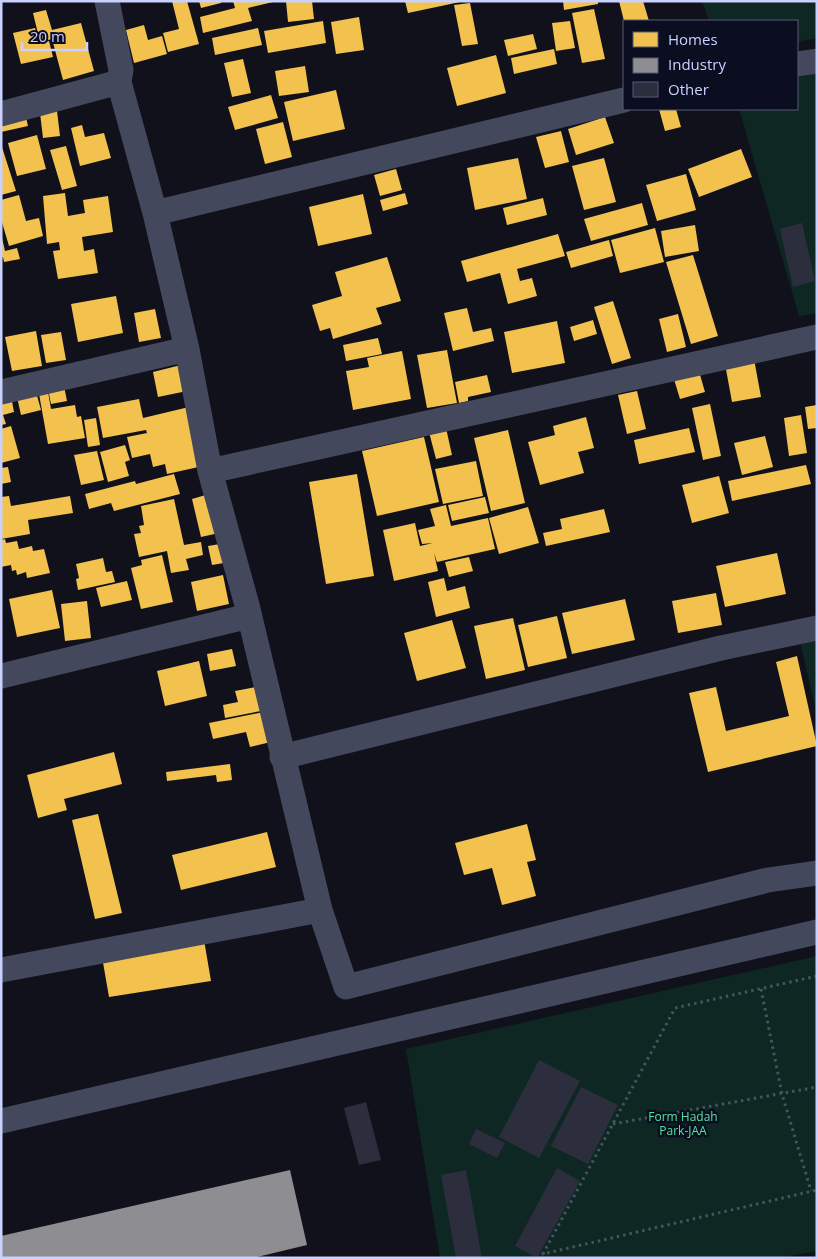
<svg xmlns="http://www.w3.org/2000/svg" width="818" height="1259" viewBox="0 0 818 1259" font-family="'Open Sans',sans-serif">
  <rect width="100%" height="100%" fill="#10111b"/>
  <path fill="#0e2722" d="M702 1H817V38L797 42V21H709Z
    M817 70V313L799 316 739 109H797V75Z
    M817 629V715L798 633Z
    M817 956V1251L779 1258H440L406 1049Z"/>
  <path fill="#f2c14e" d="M172 1H187L199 44 168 52 163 33 179 29Z
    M199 1H221V3L201 8Z
    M233 1 273 2 248 8 252 21 203 33 200 17 235 8Z
    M286 1H312L314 19 288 22Z
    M405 1H460V2L408 13Z
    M563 1H598V4L564 10Z
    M619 1H643L649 21H624Z
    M470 3 478 44 462 46 454 5Z
    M594 9 605 59 582 63 572 13Z
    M46 10 52 30 81 23 94 71 63 80 52 39 40 42 33 13Z
    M359 17 364 50 336 54 331 22Z
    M323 21 326 43 268 53 264 31Z
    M570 21 575 48 556 51 552 23Z
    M144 25 148 40 162 36 167 54 134 63 126 30Z
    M35 28 39 44 49 41 53 57 21 64 13 33Z
    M258 28 262 45 215 55 212 38Z
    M533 34 537 49 508 56 504 40Z
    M554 49 557 64 514 74 511 58Z
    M496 55 506 93 457 106 447 68Z
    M243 59 251 93 232 97 224 63Z
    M305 66 309 92 279 96 275 71Z
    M336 90 345 129 293 141 284 102Z
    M271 95 278 118 235 130 228 107Z
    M659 109H676L681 127 665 131Z
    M57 111 60 136 43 138 40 113Z
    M25 113 28 126 1 132V118Z
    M605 117 614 143 576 155 568 129Z
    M283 122 292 157 265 164 256 129Z
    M82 125 85 137 104 133 111 158 80 166 71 128Z
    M561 131 569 162 545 168 536 137Z
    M37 135 46 169 17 176 8 143Z
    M1 144 16 191 1 195Z
    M66 146 77 186 62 190 50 150Z
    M741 149 752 177 699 197 688 169Z
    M518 158 527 199 475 210 467 168Z
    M604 158 616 202 584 210 572 166Z
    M396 169 402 190 380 196 374 175Z
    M686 174 696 210 657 221 646 185Z
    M65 193 68 216 85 213 83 200 108 196 113 232 82 237 84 251 94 249 98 273 58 279 53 251 60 250 59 242 47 244 43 196Z
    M405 193 408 204 383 211 380 200Z
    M363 194 372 234 318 246 309 207Z
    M19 195 26 221 39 218 43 236 9 246 1 219V200Z
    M543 198 547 215 507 225 503 208Z
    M642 203 648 225 591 241 584 219Z
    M695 225 699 251 665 257 661 231Z
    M655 228 664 262 620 273 611 240Z
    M558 234 565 256 517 269 520 281 532 278 537 296 508 304 500 273 467 282 461 261Z
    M2 238 5 251 17 248 20 259 4 262 3 257 1 258Z
    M609 240 613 256 571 268 566 252Z
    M693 255 718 336 691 344 666 262Z
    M387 257 401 301 376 308 382 324 333 339 330 328 320 331 312 305 342 296 335 272Z
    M116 296 123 333 78 342 71 304Z
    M613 301 631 358 612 364 594 307Z
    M467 308 473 332 491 328 494 341 453 351 444 313Z
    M155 309 161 338 139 342 134 313Z
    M678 314 686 347 667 352 659 319Z
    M593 320 597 334 574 341 570 327Z
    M557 321 565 363 512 373 504 332Z
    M36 331 42 366 12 371 5 337Z
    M61 332 66 360 46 363 41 335Z
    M378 338 382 354 346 361 343 345Z
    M447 350 457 403 427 408 417 355Z
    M402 351 411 399 353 410 346 371 369 367 367 358Z
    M754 359 761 397 732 402 725 364Z
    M181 365 187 391 158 397 153 372Z
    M698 368 705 392 680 399 673 376Z
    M487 375 491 392 468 397V401L459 403 455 382Z
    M64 386 67 401 51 404 48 389Z
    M637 391 646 429 627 434 618 395Z
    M36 392 41 410 21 415 17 397Z
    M48 392 51 409 75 405 77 417 81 416 85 438 48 444 39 394Z
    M139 399 143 418 189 407 203 466 167 474 165 464 153 467 150 454 132 458 127 437 147 433 146 430 103 438 97 407Z
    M12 401 14 412 3 415 6 424 1 425V403Z
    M710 404 721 456 703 460 692 408Z
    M817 405V428L808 429 805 407Z
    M801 415 807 453 789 456 784 418Z
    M586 417 594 448 578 452 584 473 540 485 528 442 555 435 553 426Z
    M96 418 100 445 88 447 84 420Z
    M11 426 20 458 1 463V429Z
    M446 428 452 455 436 459 429 432Z
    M689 428 695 452 639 464 634 440Z
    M508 430 525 503 491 511 474 438Z
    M765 436 773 467 742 475 734 443Z
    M424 437 439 502 377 516 362 451Z
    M125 445 130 460 125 462 129 476 108 482 100 452Z
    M97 451 104 480 81 485 74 455Z
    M476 461 483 496 443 504 435 469Z
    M806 465 811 484 732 501 728 481Z
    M8 467 11 482 1 484V468Z
    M174 474 180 494 114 511 111 503 89 509 85 494 135 481 136 484Z
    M357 474 374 576 326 584 309 482Z
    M719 476 729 513 692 523 682 485Z
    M209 494 219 533 201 537 192 499Z
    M9 496 11 506 70 496 73 513 28 520 30 534 1 539V497Z
    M485 497 489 513 452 521 448 505Z
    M174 499 184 545 201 542 203 555 186 559 189 570 171 573 167 551 139 557 134 534 141 533 139 526 144 525 141 506Z
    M446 505 451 526 488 518 495 549 437 562 434 553 438 571 394 581 383 530 415 523 420 546 433 543 422 544 418 530 435 526 430 509Z
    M528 507 539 543 499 554 489 518Z
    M604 509 610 532 546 546 543 533 562 529 560 519Z
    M5 539 6 543 17 541 19 549 32 546 33 551 44 549 50 573 27 578 26 572 17 575 16 570 12 571 11 565 1 567V540Z
    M220 544 224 563 212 565 208 546Z
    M777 553 786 594 725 607 716 566Z
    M162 555 173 602 141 609 131 568 142 565 141 560Z
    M469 557 473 571 449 577 445 562Z
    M103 558 106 572 112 571 115 582 78 590 76 579 79 578 76 564Z
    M223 575 229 604 197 611 191 582Z
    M444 578 447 591 465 586 470 608 436 617 428 582Z
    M127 581 132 600 101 607 96 588Z
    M52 590 60 628 17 637 9 599Z
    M716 593 722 625 678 633 672 601Z
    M625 599 635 640 572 654 562 613Z
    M87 601 91 638 65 641 61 604Z
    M557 616 567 658 528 667 518 625Z
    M513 618 525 670 486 679 474 626Z
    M452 620 466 668 417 681 404 633Z
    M232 649 236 666 210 671 207 654Z
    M797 656 817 746 708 772 689 693 716 687 726 731 789 716 776 662Z
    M199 661 207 696 165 706 157 671Z
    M256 687 261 711 225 718 223 705 238 702 235 691Z
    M264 712 271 742 250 747 246 732 213 739 209 723Z
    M114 752 122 784 64 799 67 810 38 818 27 775Z
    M230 764 232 780 217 782 216 775 167 781 166 772Z
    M98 814 122 913 95 919 72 820Z
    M527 824 536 860 527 862 536 896 502 905 492 868 464 875 455 843Z
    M267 832 276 867 181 890 172 855Z
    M203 934 211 981 109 997 101 951Z"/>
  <path fill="#8d8d92" d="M290 1170 307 1245 253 1258H1V1236Z"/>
  <path fill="#2c2e3e" d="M802 223 815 281 793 287 780 229Z
    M539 1060 580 1081 539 1158 499 1137Z
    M581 1087 618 1105 588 1164 551 1146Z
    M366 1102 381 1160 359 1165 344 1108Z
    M476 1129 505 1143 497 1158 469 1144Z
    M557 1168 580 1181 537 1258 515 1246Z
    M466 1170 482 1258H456L441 1175Z"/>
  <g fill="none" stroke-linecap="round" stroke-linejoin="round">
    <path stroke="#42565d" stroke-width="3" stroke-dasharray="2.5 4" stroke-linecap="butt" d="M817 976 675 1008 543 1254 817 1190
      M761 989 782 1094 811 1191
      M613 1124 817 1087"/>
    <path stroke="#44485c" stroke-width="25" d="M107 1 121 70 119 82 155 213 187 349 210 471 247 605 320 910
      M797 64 817 61
      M1 114 119 82
      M155 213 624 100
      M1 392 187 349
      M210 471 817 337
      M1 676 249 616
      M282 757 721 648 817 628
      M1 970 320 910 346 987 768 880 817 873
      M1 1121 817 932"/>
  </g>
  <g text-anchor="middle" stroke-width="5" stroke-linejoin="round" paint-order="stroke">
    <g font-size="12" fill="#50e69c" stroke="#0b0d20">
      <text x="683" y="1121">Form Hadah<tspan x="683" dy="14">Park-JAA</tspan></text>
    </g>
  </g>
  <rect width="818" height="1259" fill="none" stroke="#cad1ff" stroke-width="5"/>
  <rect x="623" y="20" width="175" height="90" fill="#0b0d20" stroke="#575b79"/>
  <rect x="633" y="32" width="25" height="15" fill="#f2c14e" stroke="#575b79"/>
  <text x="668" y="45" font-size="15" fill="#cad1ff">Homes</text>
  <rect x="633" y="58" width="25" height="15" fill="#8d8d92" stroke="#575b79"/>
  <text x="668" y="70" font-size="15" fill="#cad1ff">Industry</text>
  <rect x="633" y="82" width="25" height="15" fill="#2c2e3e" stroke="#575b79"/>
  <text x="668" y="95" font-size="15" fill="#cad1ff">Other</text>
  <path d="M22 42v8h65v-8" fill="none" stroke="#cad1ff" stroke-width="2.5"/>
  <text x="30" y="42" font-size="15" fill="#cad1ff" stroke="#0b0d20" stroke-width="4" paint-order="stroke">20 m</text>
</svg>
